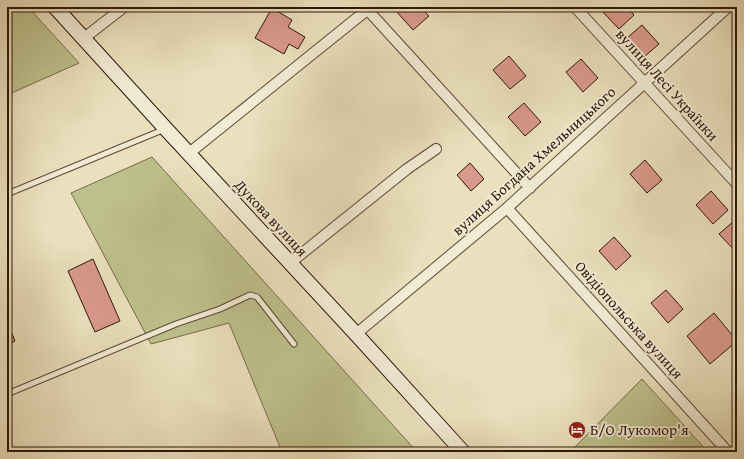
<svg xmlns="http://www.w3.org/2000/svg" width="744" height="459" viewBox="0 0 744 459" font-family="'Gentium Book Plus',serif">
  <rect width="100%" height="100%" fill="#eae0bd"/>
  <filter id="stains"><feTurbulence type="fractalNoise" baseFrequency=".005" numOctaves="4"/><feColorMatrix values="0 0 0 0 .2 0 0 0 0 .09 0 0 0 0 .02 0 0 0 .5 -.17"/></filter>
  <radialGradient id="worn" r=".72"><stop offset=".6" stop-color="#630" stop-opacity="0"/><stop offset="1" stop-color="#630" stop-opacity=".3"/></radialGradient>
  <path fill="#bdc08c" stroke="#766b4a" d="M7 7H28L79 63 7 95Z
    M152 157 417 452H282L229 323 151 344 71 193Z
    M642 379 708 452H570Z"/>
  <path fill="#d9998b" stroke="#2f1609" d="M401 7H420L429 16 413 30 396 11Z
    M604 7H627L634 15 619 29 601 10Z
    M272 8 292 20 288 27 305 37 298 49 289 44 284 54 255 38Z
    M642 25 659 44 644 57 627 38Z
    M509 56 526 76 510 89 493 70Z
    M581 59 598 78 583 92 566 72Z
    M524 103 541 122 525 136 508 117Z
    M645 160 662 180 647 193 630 174Z
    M470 163 484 179 471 191 457 175Z
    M711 191 728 210 713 224 696 205Z
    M735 220 737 223V253L719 234Z
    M614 237 631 256 616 270 599 251Z
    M93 259 120 321 95 332 68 271Z
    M666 290 683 309 668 323 651 303Z
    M714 313 737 341 710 364 687 336Z
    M7 322 15 341 7 345Z"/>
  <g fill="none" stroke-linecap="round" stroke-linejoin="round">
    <defs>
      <path id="lane" d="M7 194 165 129
        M7 394 176 324 220 309 250 295 257 297 294 344"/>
      <path id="street" d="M365 7 530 188
        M575 7 737 184
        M84 38 124 7
        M188 154 367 10
        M507 208 728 452
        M290 263 407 169 436 149
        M356 334 507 208 728 7"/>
      <path id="secondary" d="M55 7 166 129 356 334 463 452"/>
    </defs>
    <use href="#lane" stroke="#5e4836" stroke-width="7"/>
    <use href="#street" stroke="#5e4836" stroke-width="12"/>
    <use href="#secondary" stroke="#2f1609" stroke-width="16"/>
    <use href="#lane" stroke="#f1ebd4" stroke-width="5"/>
    <use href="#street" stroke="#f1ebd4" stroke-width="10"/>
    <use href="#secondary" stroke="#f1ebd4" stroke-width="14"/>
  </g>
  <defs>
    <symbol id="hotel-disc" viewBox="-11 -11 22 22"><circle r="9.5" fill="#8f2418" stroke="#f1ebd4"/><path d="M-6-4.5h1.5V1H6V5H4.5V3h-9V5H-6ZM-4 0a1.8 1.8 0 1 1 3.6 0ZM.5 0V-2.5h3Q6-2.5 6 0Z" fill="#fff"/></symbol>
  </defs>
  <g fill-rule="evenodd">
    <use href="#hotel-disc" x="567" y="420" width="20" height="20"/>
  </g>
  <g text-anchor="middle" stroke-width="3.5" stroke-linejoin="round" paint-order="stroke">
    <g font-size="15" fill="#2f1609" stroke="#f1ebd4">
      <text transform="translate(667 85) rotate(48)" y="5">вулиця Лесі Українки</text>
      <text transform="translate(534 161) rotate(-42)" y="5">вулиця Богдана Хмельницького</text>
      <text transform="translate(271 218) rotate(47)" y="5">Дукова вулиця</text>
      <text transform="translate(629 320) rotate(48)" y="5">Овідіопольська вулиця</text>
    </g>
    <g font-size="15" fill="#2f1609" stroke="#f1ebd4" text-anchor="start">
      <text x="590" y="435">Б/О Лукомор'я</text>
    </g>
  </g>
  <rect width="744" height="459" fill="none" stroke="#eae0bd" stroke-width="24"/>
  <rect x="8" y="8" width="728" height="443" fill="none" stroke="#2f1609" stroke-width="2"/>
  <rect x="12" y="12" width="720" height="435" fill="none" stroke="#2f1609"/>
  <rect width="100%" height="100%" filter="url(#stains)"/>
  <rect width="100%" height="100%" fill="url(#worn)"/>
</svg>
